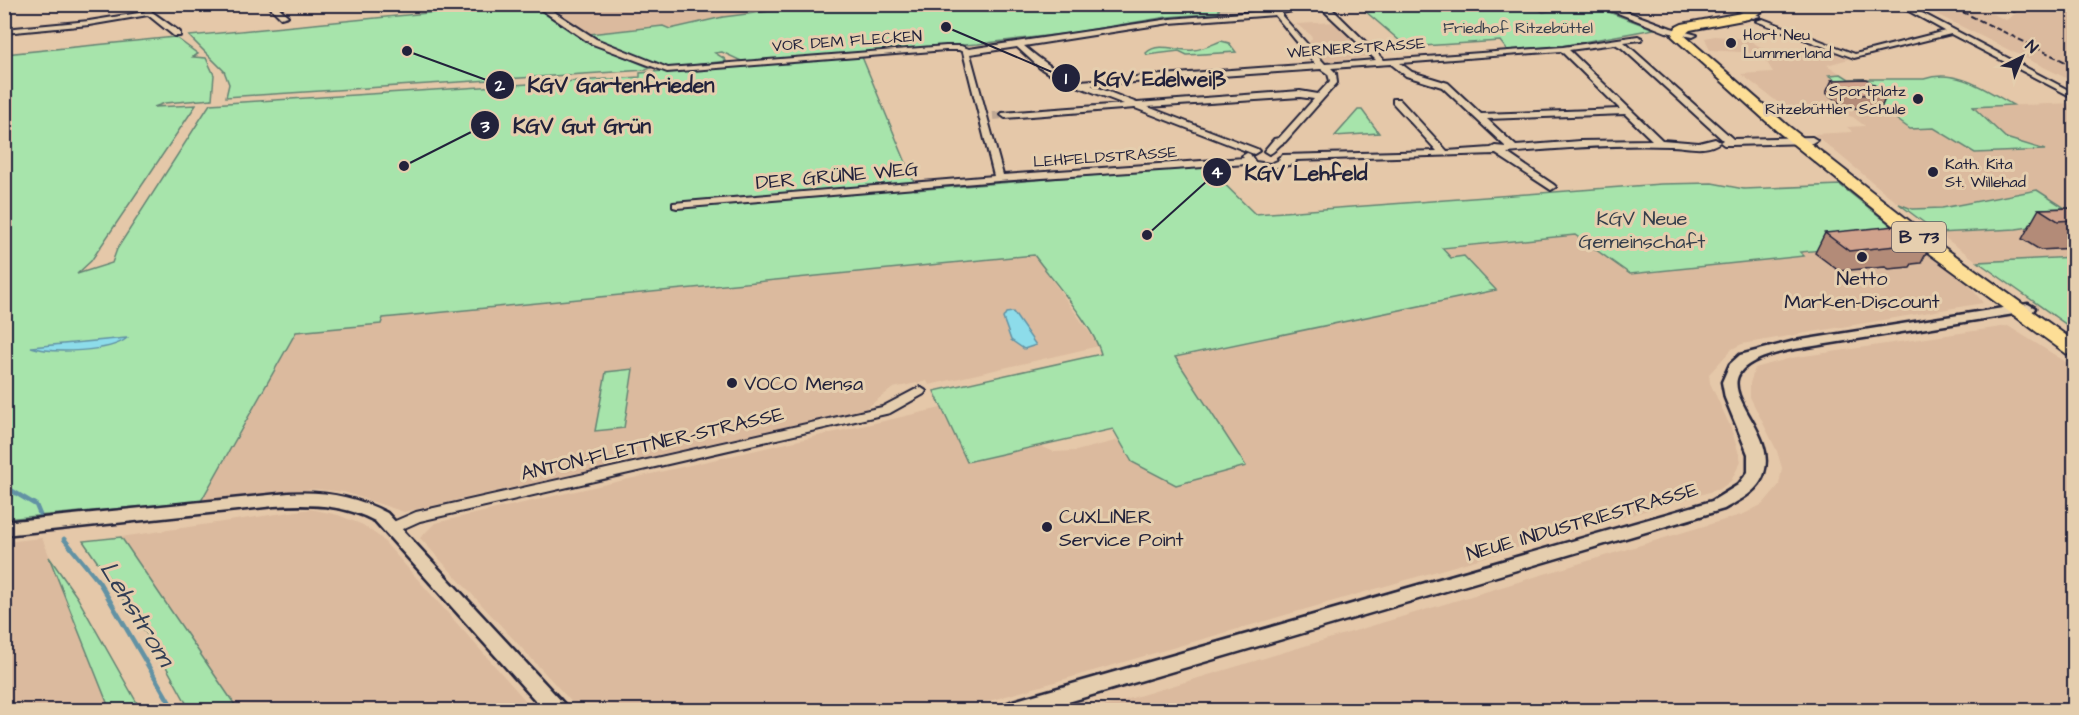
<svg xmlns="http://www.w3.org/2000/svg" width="2079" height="715" viewBox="0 0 2079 715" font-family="'Architects Daughter',sans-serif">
  <rect width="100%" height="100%" fill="#e5c8a9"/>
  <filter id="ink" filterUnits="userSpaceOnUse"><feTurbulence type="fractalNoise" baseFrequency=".0167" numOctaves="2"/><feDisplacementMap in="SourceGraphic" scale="12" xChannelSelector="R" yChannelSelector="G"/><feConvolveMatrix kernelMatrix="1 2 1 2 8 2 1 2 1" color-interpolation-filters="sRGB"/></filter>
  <g filter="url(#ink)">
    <path fill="#dbba9e" d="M790 4 794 8 723 17 669 29 662 26 589 34 545 5Z
      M1918 5H1973L2006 20 2021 10 2010 5H2074V82Z
      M1337 22 1373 56 1325 62 1309 43 1312 38 1311 35 1296 24Z
      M1715 36 1748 39 1768 52 1799 56 1822 49 1849 59 1827 65 1841 74 1830 75 1910 129 1934 128 1975 153 2043 150 2006 138 1973 107 2074 103V214L2037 190 1942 208 1912 209 1899 204 1814 134 1853 132 1847 127 1865 126 1853 117 1838 113H1792L1741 74 1773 72 1763 56H1770L1769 54 1710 50 1705 38Z
      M2074 221V257L1978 262 1938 233 2016 229Z
      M1575 235 1631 274 1803 255 1799 252 1912 242 1970 286 1983 303 1742 344 1732 349 1709 374 1710 383 1731 428 1741 461 1731 481 1720 489 958 710H579L420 538 435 523 941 408 967 462 1041 446 1054 452 1076 451 1119 440 1132 462 1176 485 1246 465 1175 358 1495 290 1451 258 1442 249Z
      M1034 255 1099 346 929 385 927 381 893 388 865 409 404 512 344 492 315 489 201 501 296 332 381 324 383 318 503 305Z
      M2008 326 2074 367V710H1092L1744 514 1763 504 1779 485 1782 468 1777 451 1750 397V383L1755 368 1791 358Z
      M311 509 338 515 363 525 381 538 534 710H238L121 537Z
      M42 538 78 626 111 710H5V542Z"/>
    <path fill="#a7e4ab" stroke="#648373" stroke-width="1.5" d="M790 4H1199L1207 6 1233 5 1235 8H1219V13L1167 17 1071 33 978 44 860 52 914 182 915 190 1206 166 1255 214 1661 184 1712 183 1744 189 1840 185 1912 242 1800 252 1804 256 1630 274 1575 235 1442 248 1451 258 1464 256 1496 290 1175 357 1246 466 1176 485 1132 462 1113 429 967 462 934 391 1101 354C1093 325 1053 281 1034 255L383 318 381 324 296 332 201 501 5 519V54L175 37 198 54 193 57 206 58 214 75 212 99 165 103 154 107 196 105 91 261 77 274 112 263 117 249 210 104 640 77V73L748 64 722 52 715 53 725 59 726 61 671 68 608 45 589 34 663 26 670 29 723 17 794 8Z
      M1529 4 1543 12 1590 5 1654 29 1561 46 1507 50 1500 41 1407 47 1358 5Z
      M510 5H532L591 43 651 68 646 70 226 97 229 84 224 71 189 36Z
      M1221 41 1229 43 1236 52 1187 55 1179 51 1147 55 1146 53C1159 41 1178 52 1193 50 1202 50 1213 44 1221 41Z
      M1841 74 1849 79H1924C1956 68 1986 90 2013 105L1973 107 2006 138 2045 150 1975 153 1934 128 1910 129 1881 108H1847L1848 88 1829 75Z
      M1358 110H1362L1379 133 1335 136Z
      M2037 190 2074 214V221L2016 229 1938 233 1899 204 1912 209 1942 208Z
      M2074 257V330L1978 262Z
      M633 369 624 428 595 431 606 372Z
      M121 537 237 708 238 710H190L153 643 83 541Z
      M49 557 77 597 141 710H110Z"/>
    <path fill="#8ddcea" stroke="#6292a4" stroke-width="1.5" d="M1013 312 1036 345 1024 349 1011 340 1003 318 1006 313Z
      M127 338C111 352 52 354 31 347Z"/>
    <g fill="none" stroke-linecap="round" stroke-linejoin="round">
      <path stroke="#6292a4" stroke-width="4.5" d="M4 486 36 505 41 517
        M64 539 99 582 174 710"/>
      <path stroke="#bea793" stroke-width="8" stroke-dasharray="8 4" stroke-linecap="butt" d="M993 116 1005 115"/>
      <defs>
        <path id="minor" d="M141 4H148L152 12 180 32V36H174L148 15 89 25 4 33V29L89 21 145 12Z
          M267 4H275L288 16 281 18Z
          M533 4H542L596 39 668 68 946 46H961L969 49 1170 19 1278 10 1299 4H1327L1384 60 1563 47 1638 36 1642 38 1641 40 1624 42 1733 139 1812 137 1817 140 1812 143 1731 145H1724L1720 142C1705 153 1686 146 1670 146 1615 144 1561 148 1507 153L1554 185 1556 187 1551 190 1496 154 1296 160 1295 164C1275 167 1270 171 1249 166L1247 164 999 181 677 208 673 207V203L994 176 963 52 959 50H946L667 72 590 43ZM1319 6 1376 60 1325 64 1282 16V13ZM1275 15 1315 64 1080 81C1058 73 1042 61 1024 46L1170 23ZM1615 44 1622 48 1723 140 1720 142 1715 139 1699 143 1662 140 1569 50ZM1017 47 1040 68 1056 78 1124 104 1002 113 1001 115 1005 118 1135 108 1254 154 1259 151 1257 149 1148 107 1300 97 1314 99 1279 138 1274 139 1264 151 1269 154C1276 152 1278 144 1285 142L1337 83 1336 73 1331 68 1391 64 1406 76 1442 87 1506 147 1495 146 1491 148 1447 151 1399 99H1393V103L1437 151 1283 155 1278 158 1280 160 1270 164 1255 162 1250 154 1247 153 1242 156 1244 158 1003 175 970 54ZM1561 51 1620 109 1481 114 1448 83 1412 72 1400 63ZM1321 69 1328 74 1330 81 1318 94 1300 91 1137 103 1091 85ZM1625 114 1652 140 1580 141 1516 146 1487 119Z
          M1595 4H1606L1671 28 1697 35 1693 37 1666 32Z
          M1725 4H1735L1760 16 1753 18Z
          M1896 4H1905L2074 93V98L1951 34 1854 58 1756 21 1763 19 1855 54 1945 31Z
          M2004 4H2013L2020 9 2013 11Z
          M920 387 926 391 924 394 890 413 420 521 391 534 386 533 384 529 386 525 416 512 882 407Z"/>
        <path id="tertiary" d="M2028 304 2035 308 2033 311 1795 349C1674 372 1781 419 1764 473 1759 491 1740 500 1724 509L1041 710H1002L1006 704 1013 701 1712 501 1738 485 1748 472V454L1725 398 1722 382 1730 364 1740 355 1795 341Z
          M289 493C324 491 355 496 387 513L564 704 567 710H544L375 521C342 504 310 504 274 506L4 535V522Z"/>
        <path id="primary" d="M1760 4H1776L1748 19 1690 30 1684 35 1787 125 1935 241 2074 341V356L2067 354 1923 249 1777 131 1672 36 1676 27 1682 24 1741 13Z"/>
      </defs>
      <use href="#minor" stroke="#22223b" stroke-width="4"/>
      <use href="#tertiary" stroke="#22223b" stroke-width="5"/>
      <use href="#primary" stroke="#22223b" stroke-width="4"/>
      <use href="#minor" fill="#e5ceae" fill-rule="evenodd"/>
      <use href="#tertiary" fill="#e5ceae" fill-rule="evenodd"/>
      <use href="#primary" fill="#fdde96" fill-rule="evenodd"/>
      <path stroke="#22223b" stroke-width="2" stroke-dasharray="6 3" stroke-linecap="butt" d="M1946 4 2074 66
        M2058 4 2074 12"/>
    </g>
    <path fill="#b38b78" stroke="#22223b" stroke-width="1.5" d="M1832 80 1887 94 1881 108H1847L1826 93Z
      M2074 208V248L2040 250 2022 239 2039 209Z
      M1825 233 1932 242 1921 263 1912 264 1910 267 1889 269 1885 267 1839 271 1815 253Z"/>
    <path fill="#d0a28c" stroke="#22223b" stroke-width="1.5" d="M1866 79 1887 94 1853 95 1832 80Z
      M2074 208V220L2058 221 2039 209Z
      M1906 225 1932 242 1916 244 1921 247 1900 249 1896 246 1849 251 1825 233Z"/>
  </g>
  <g fill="#22223b" stroke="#e5ceae" stroke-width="2">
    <circle cx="1731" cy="43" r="6"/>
    <circle cx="1918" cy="99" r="6"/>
    <circle cx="1933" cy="172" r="6"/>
    <circle cx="1862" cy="257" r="6"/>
    <circle cx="732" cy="383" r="6"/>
    <circle cx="1047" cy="527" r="6"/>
  </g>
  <g text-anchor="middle" stroke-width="6" stroke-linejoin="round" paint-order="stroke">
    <g font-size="16" fill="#363f4c" stroke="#e5ceae">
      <text x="1518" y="33">Friedhof Ritzebüttel</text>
    </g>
    <g font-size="16" fill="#22223b" stroke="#e5ceae" text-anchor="start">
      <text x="1743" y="40">Hort Neu<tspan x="1743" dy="18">Lummerland</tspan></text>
      <text x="1906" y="96" text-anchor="end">Sportplatz<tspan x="1906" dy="18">Ritzebüttler Schule</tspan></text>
      <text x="1945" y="169">Kath. Kita<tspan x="1945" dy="18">St. Willehad</tspan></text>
    </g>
    <g font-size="16" fill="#22223b" stroke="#e5ceae">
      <text transform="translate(847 40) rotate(-4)" y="6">VOR DEM FLECKEN</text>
      <text transform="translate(1356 47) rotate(-4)" y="6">WERNERSTRASSE</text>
      <text transform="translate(1105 156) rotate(-4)" y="6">LEHFELDSTRASSE</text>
    </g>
    <rect fill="#e5ceae" stroke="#5c565e" stroke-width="1.5" x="1892" y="222" width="54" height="30" rx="4.5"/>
    <g font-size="18" font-weight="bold" fill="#22223b">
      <text x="1919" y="243">B 73</text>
    </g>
    <g font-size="20" fill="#22223b" stroke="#e5ceae">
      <text transform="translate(837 175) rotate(-5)" y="7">DER GRÜNE WEG</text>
      <text transform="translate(652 443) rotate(-13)" y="7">ANTON-FLETTNER-STRASSE</text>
      <text transform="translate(1582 521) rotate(-16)" y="7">NEUE INDUSTRIESTRASSE</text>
    </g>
    <g font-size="20" fill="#363f4c" stroke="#e5ceae">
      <text x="1642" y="225">KGV Neue<tspan x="1642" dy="23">Gemeinschaft</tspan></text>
    </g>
    <g font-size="20" fill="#22223b" stroke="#e5ceae" text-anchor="start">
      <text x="1862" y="285" text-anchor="middle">Netto<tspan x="1862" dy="23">Marken-Discount</tspan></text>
      <text x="744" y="390">VOCO Mensa</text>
      <text x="1059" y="523">CUXLINER<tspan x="1059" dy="23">Service Point</tspan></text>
    </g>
    <g font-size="26" font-style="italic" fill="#323e55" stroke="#e5ceae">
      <text transform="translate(138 613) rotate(58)" y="9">Lehstrom</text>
    </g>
  </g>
  <path fill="none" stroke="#22223b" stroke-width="2" d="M946 27L1066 78M407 51L500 85M404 166L485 125M1147 235L1217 172"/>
  <g fill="#22223b" stroke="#e5ceae" stroke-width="2">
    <circle cx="946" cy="27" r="6"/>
    <circle cx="407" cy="51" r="6"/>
    <circle cx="404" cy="166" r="6"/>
    <circle cx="1147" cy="235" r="6"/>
    <circle cx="1066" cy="78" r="15"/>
    <circle cx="500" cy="85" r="15"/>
    <circle cx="485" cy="125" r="15"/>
    <circle cx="1217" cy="172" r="15"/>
  </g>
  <g font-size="18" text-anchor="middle" font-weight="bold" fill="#fff">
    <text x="1066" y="84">1</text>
    <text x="500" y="91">2</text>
    <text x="485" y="132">3</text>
    <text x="1217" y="178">4</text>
  </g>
  <g font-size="21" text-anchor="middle" font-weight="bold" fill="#22223b" stroke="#e5ceae" stroke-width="6" stroke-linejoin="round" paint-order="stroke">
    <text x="1160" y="86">KGV Edelweiß</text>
    <text x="621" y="92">KGV Gartenfrieden</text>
    <text x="582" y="133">KGV Gut Grün</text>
    <text x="1306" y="180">KGV Lehfeld</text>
  </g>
  <rect width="2079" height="715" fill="none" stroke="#e5ceae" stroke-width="24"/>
  <rect x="12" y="12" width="2055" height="691" fill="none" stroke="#22223b" stroke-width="2" filter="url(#ink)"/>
  <g transform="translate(2022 57) rotate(43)" stroke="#e5ceae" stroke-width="4.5" paint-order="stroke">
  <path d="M0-4.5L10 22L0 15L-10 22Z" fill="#22223b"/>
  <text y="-9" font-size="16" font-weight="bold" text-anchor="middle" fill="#22223b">N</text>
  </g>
</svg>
